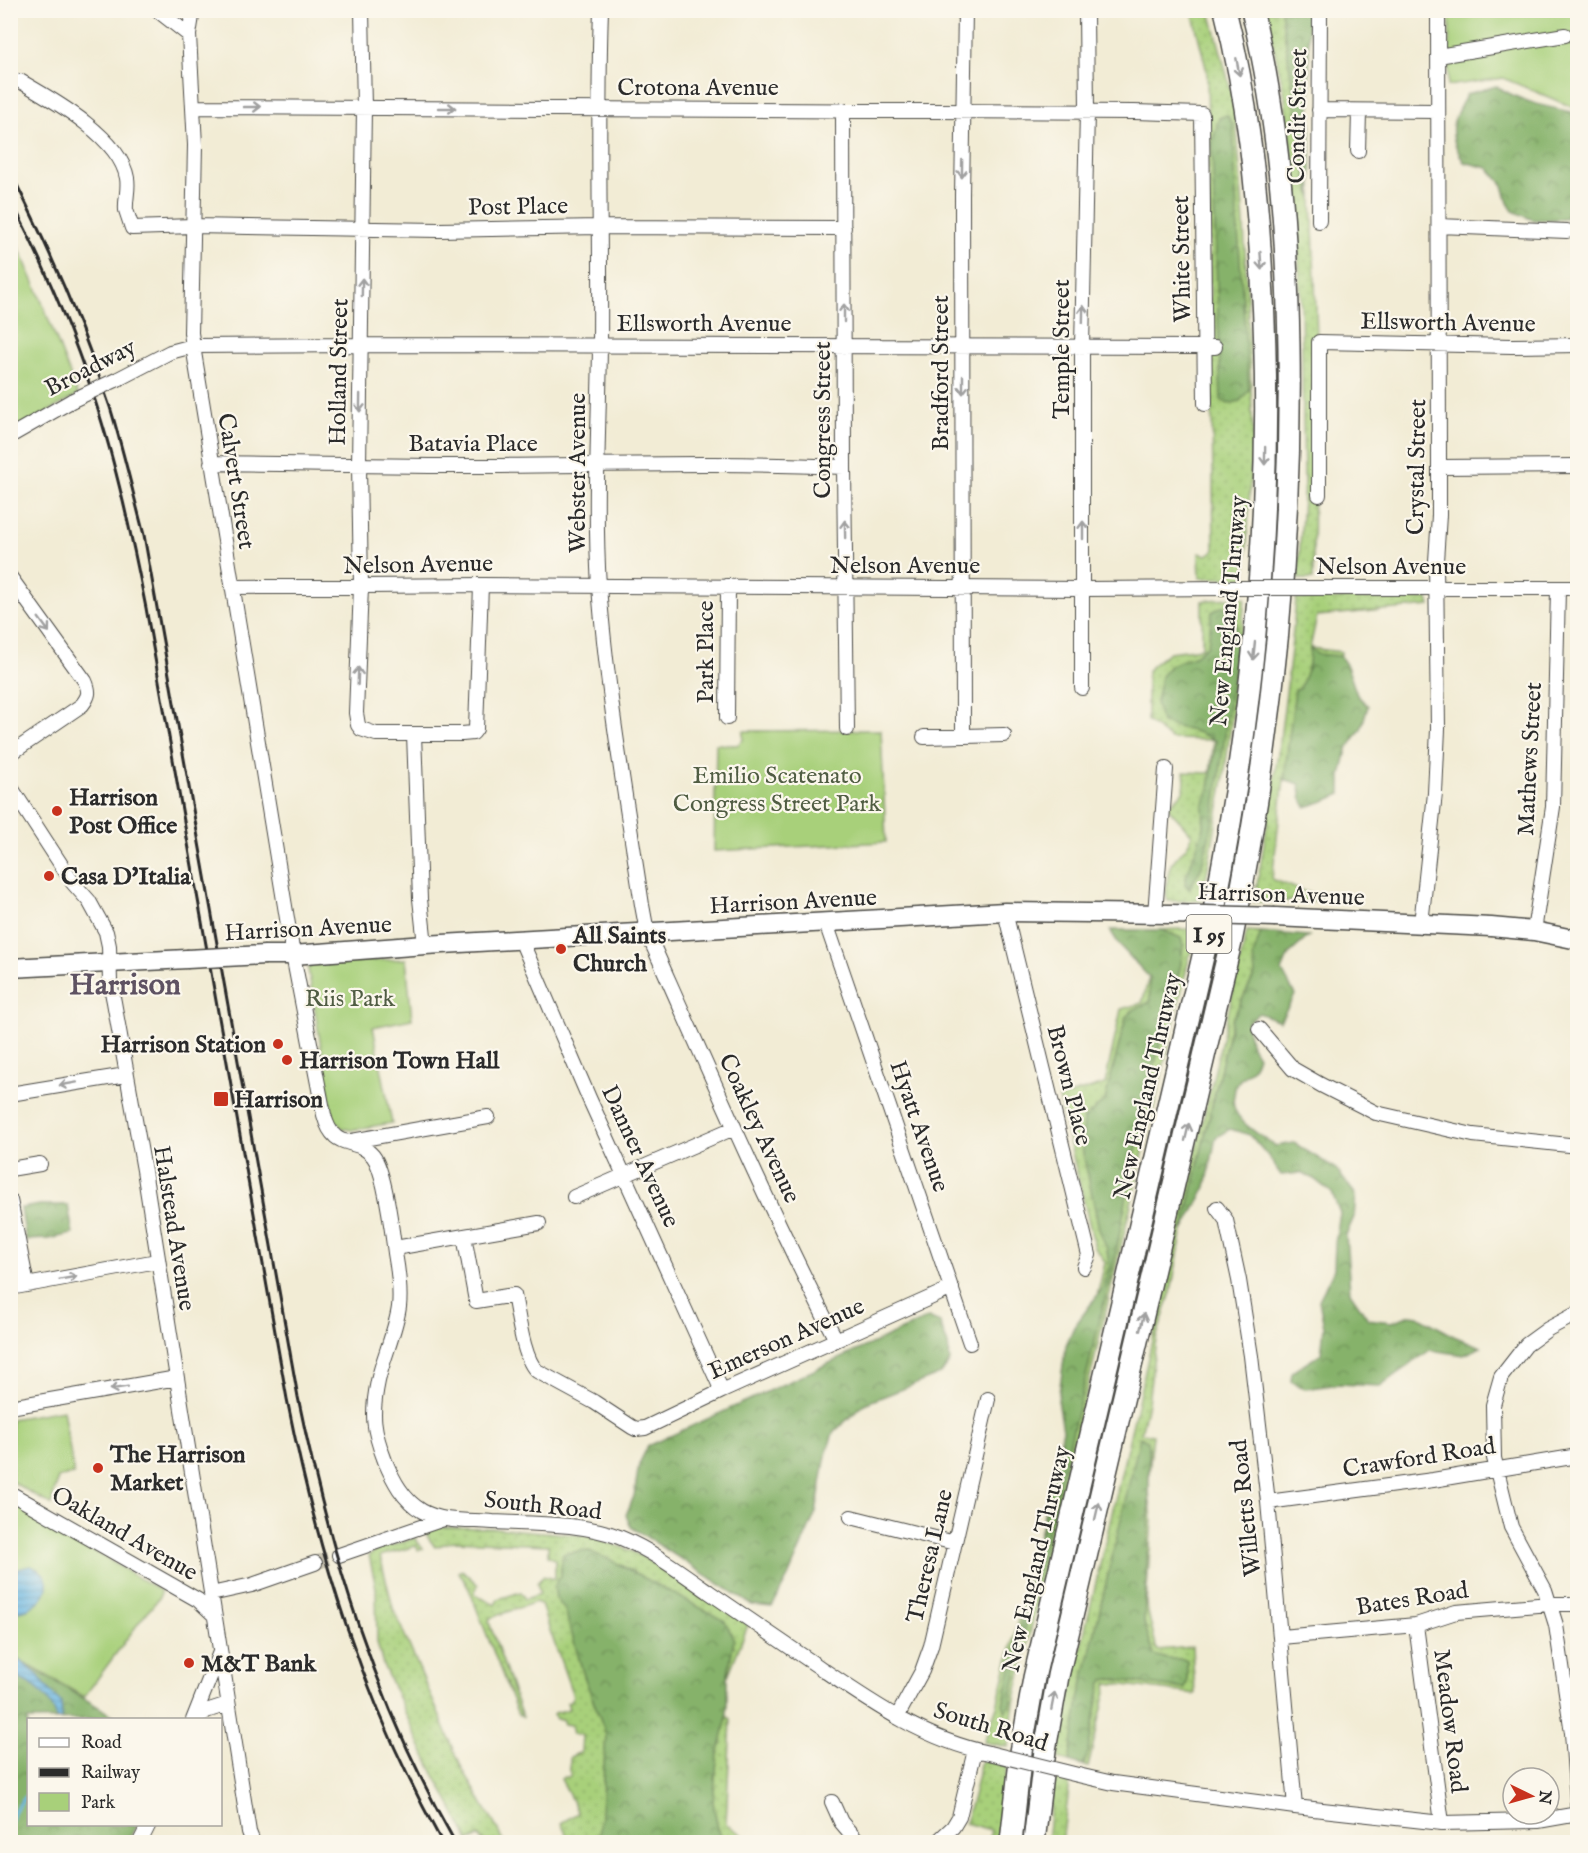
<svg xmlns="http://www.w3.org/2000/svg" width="1588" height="1853" viewBox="0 0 1588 1853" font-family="'IM FELL English',serif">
  <defs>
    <pattern id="grass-dots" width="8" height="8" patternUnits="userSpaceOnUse" patternTransform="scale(1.5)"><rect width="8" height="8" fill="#a8d07a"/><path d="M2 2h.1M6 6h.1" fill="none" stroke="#91b36a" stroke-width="1.8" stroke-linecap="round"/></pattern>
    <pattern id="forest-crowns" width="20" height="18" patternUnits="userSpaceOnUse" patternTransform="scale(1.5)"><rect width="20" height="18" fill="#86b26a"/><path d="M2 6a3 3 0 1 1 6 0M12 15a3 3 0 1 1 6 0" fill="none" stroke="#6e9157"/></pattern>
    <pattern id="water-rules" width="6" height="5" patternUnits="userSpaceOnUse" patternTransform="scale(1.5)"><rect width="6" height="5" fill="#67b5e1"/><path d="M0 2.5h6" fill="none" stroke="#5593b7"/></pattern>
  </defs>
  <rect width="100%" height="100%" fill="#fbf7ec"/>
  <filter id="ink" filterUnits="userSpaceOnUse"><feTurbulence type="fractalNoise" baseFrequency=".0167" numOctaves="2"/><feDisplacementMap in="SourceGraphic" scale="12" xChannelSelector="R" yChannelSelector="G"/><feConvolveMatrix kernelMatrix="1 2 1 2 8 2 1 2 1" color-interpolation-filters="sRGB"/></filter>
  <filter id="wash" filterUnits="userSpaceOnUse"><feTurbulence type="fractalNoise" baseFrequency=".008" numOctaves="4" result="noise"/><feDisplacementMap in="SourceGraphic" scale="24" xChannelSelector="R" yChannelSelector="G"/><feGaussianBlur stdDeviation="1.35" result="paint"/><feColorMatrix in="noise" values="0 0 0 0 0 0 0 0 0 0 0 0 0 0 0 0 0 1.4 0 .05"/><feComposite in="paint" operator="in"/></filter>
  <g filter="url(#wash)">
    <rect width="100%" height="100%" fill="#f2ecd5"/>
    <path fill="url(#grass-dots)" stroke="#6a7e52" stroke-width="1.5" d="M1192 11H1210L1235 106 1244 224 1253 434 1245 578H1200L1199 553 1207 555 1214 550 1207 72Z
      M1265 11H1281L1306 174 1312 198 1317 338 1315 344 1313 579H1298L1304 482 1301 302 1295 185 1284 91Z
      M1577 183V207L1565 219Z
      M1228 598H1245L1238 671 1223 785 1202 901H1168C1164 894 1168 869 1172 863 1180 851 1187 851 1192 835L1169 809V805C1183 794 1187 791 1184 772L1210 773 1214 740 1171 739 1147 721V670L1169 652 1202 648V601Z
      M1296 599H1428L1430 606 1317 616 1310 648 1341 652 1327 792 1284 779 1272 879 1305 892 1336 900 1254 902C1272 801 1287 701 1296 599Z
      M1178 929H1196L1047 1559 1014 1703 1008 1747 984 1742 997 1706 1105 1263 1101 1255 1095 1248 1059 1098 1105 1084 1121 1009 1142 1003 1162 930Z
      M1247 931 1261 932 1255 974 1232 1020 1182 1233 1171 1292 1156 1339 1148 1403 1141 1433 1153 1435 1148 1482 1152 1519 1146 1604 1157 1650 1192 1647 1195 1694 1108 1683 1088 1767 1058 1759 1068 1703C1126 1446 1187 1189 1247 931Z
      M435 1527 496 1528 590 1536 629 1550 670 1572 748 1625 715 1709 731 1719 726 1824 753 1842H570L561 1823 578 1813 561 1779 564 1777H570V1757L581 1752 582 1735 573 1734 571 1725 564 1724 562 1719H556L554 1715 555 1713 569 1709 567 1702 570 1701 573 1696 541 1605 536 1602 490 1618 489 1622 522 1717 518 1715 469 1589 459 1572 462 1570 478 1585 474 1594 495 1605 498 1599 521 1592 525 1599 540 1594 537 1583 543 1576 555 1579V1559L548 1556V1545L454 1541 435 1547 427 1536 428 1531Z
      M415 1538 423 1549 418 1550 416 1546 380 1556 393 1608 462 1768 505 1842H483L479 1836 469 1841 428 1762 383 1665 377 1642 376 1588 369 1555 389 1544 391 1546Z
      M983 1761 1007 1765 997 1842H988L991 1830 965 1823 974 1793 980 1764Z
      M1054 1777 1070 1781 1062 1842H1047Z"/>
    <path fill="url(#forest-crowns)" stroke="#586e4a" stroke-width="1.5" d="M1281 11H1308L1312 198 1306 174Z
      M1496 86C1523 103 1547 107 1577 113V183L1565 219 1533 220 1513 211 1508 203 1503 185 1488 168 1464 162C1446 133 1451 122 1467 94Z
      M1227 115 1233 125 1237 216 1249 390 1240 401 1228 404 1221 400 1212 144 1219 118Z
      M1223 606 1235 613 1237 626 1236 651 1214 817 1201 869 1189 889 1185 884 1186 877 1204 827 1203 806 1209 788 1216 741 1200 733 1162 723 1156 703 1161 676 1171 665 1196 655 1208 645 1212 612Z
      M1310 648 1317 654 1340 656 1347 666 1357 695 1368 706 1361 729 1347 749 1341 776V794L1327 800 1306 807 1301 797 1300 784 1284 779 1295 690 1300 689 1309 664Z
      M1110 930H1162L1181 938 1183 945 1181 964 1148 1090 1114 1262 1029 1610 1010 1705 1006 1712 1003 1704 1063 1430 1058 1400 1066 1345 1074 1327 1102 1289 1109 1266 1107 1249 1100 1233 1082 1148 1084 1119 1105 1100 1126 1017 1133 1010 1150 1002 1149 977 1120 946Z
      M1261 932 1309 936 1289 954 1282 971 1295 995 1280 1021 1259 1013 1247 1023 1250 1043 1258 1056C1254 1071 1248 1071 1238 1082 1235 1085 1235 1090 1234 1095 1228 1119 1259 1134 1275 1146L1294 1143 1336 1169 1356 1195 1354 1217 1346 1235 1350 1292 1368 1319 1391 1322 1411 1315 1418 1316 1456 1337 1481 1347 1464 1355 1430 1350 1380 1386 1339 1384 1305 1389 1291 1381 1292 1372 1321 1354 1324 1327 1319 1300 1334 1269 1335 1243 1340 1213 1332 1193 1314 1179 1301 1173 1281 1175 1268 1156 1250 1135 1230 1129 1216 1137 1206 1187 1182 1233 1232 1020 1255 974 1253 956Z
      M40 1205H68L73 1234 48 1239 26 1240 21 1208Z
      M928 1318 940 1323 948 1345 950 1361 941 1374 864 1404 833 1433 826 1455 816 1512 788 1577 772 1607 752 1605 631 1527 626 1515 634 1496 639 1464 648 1446Z
      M1140 1437 1148 1441 1149 1448V1514L1144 1622 1154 1655 1167 1659H1183L1187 1661V1683L1184 1689 1111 1679 1104 1680 1101 1685 1087 1756 1083 1766 1069 1762 1080 1695Z
      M585 1550 611 1560 725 1621 734 1640 727 1679V1717L717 1760 713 1802 719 1834 730 1842H599L606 1734 584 1676 565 1610 556 1598 554 1587 560 1575 563 1554Z
      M10 1655 119 1719 28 1720V1824L138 1825 126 1842H94L76 1837 71 1842H11Z"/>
    <path fill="#a8d07a" stroke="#6a7e52" stroke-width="1.5" d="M1450 11H1577V109L1503 78 1448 86Z
      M10 228 38 292 78 395 10 433Z
      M881 730 886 842 714 851 716 744 737 745 743 740V731Z
      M406 959 412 1019 373 1027 392 1123 351 1130 342 1128 333 1118 308 969 311 964 314 963Z
      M63 1410 74 1474 58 1478 51 1505 11 1481V1419Z
      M11 1502 161 1591 160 1597 140 1621 84 1697 11 1655Z"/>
    <path fill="url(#water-rules)" stroke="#497086" stroke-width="1.5" d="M30 1566C56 1574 50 1598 29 1608 23 1611 17 1611 11 1614V1573L15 1570Z
      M11 1654 38 1675 52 1694 61 1702 62 1719H56C56 1707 40 1689 30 1684 24 1680 17 1678 11 1676Z"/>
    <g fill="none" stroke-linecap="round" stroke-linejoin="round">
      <path stroke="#67b5e1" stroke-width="3" d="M10 1825 15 1810 28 1794"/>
    </g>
  </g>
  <g filter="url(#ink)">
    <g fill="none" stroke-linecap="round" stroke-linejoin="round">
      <path stroke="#cac5b3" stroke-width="14" stroke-dasharray="14 7" stroke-linecap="butt" d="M315 1563 339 1555"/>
      <defs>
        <path id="minor" d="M157 10 189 35
          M193 10 189 35 195 145 191 333 193 346 293 955 324 1115C334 1153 355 1135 373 1156 385 1171 392 1231 395 1253 398 1270 401 1290 399 1307 396 1330 383 1358 378 1381 371 1414 373 1430 385 1461 393 1480 403 1500 422 1511 443 1523 470 1520 493 1522 519 1523 544 1524 570 1526 587 1528 604 1531 619 1537 651 1550 681 1572 709 1592 746 1617 782 1642 819 1667 872 1703 925 1740 989 1753
          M362 10 364 108 359 465 361 587 356 713 358 725 361 729 376 734H462L473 733 476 729 481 585
          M601 10C597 122 601 234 600 346 599 426 594 506 599 586 607 693 626 799 642 905L647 932C708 1069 768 1207 836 1340
          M1438 56 1565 35
          M20 81C53 100 120 137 127 178 129 189 125 200 126 210 128 216 130 222 132 228L193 226 439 230 600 227 844 228
          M193 107 1134 112 1202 114 1205 404
          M843 110 844 467 847 729
          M1319 110 1438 111
          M1358 151 1359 112
          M1319 221 1320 10
          M1439 226 1567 231
          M118 379 170 352 193 346 361 345 1215 347
          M10 436 73 400
          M211 463C295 464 378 466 461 466 589 466 716 461 844 467
          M1439 467 1578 466
          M1319 495V342L1512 346 1578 345
          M10 577 85 681C90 692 89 696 82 705L10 754
          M232 587 481 585 1083 589 1228 588
          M1313 588H1578
          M1082 688V347L1087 111 1086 10
          M727 718 728 586
          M414 734 420 899 425 945
          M963 736 962 195 965 10
          M924 737 1004 735
          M10 786 73 883 89 901 106 932 109 946 110 982 114 1002 144 1170 249 1832 253 1842
          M1005 912 1089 1255 1084 1267
          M1155 914 1166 769
          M826 923 970 1343
          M1421 924 1435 793 1438 729 1436 561 1439 515V467L1438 10
          M1534 931 1553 807 1558 589
          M521 940 589 1098 722 1391
          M1259 1029 1293 1069 1321 1085 1376 1113 1473 1135 1578 1146
          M10 1094 126 1075
          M346 1142 488 1117
          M10 1169 40 1164
          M574 1197 734 1128
          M10 1200 27 1285
          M1217 1208 1226 1220 1239 1280 1251 1356 1268 1502 1295 1807
          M464 1236 476 1301 514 1295C518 1313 523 1359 537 1371L594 1402 632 1427 636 1429 645 1428 722 1391 952 1288
          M395 1248 539 1223
          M10 1288 157 1261
          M1578 1313 1548 1329 1526 1345 1501 1377 1493 1405 1494 1458 1511 1527 1545 1590 1556 1625 1572 1733 1578 1816
          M10 1407 177 1378
          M10 1493 198 1600 214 1615
          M1268 1502 1433 1480 1578 1456
          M851 1517 955 1543
          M339 1555 444 1519
          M211 1594 252 1585 315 1563
          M1416 1625 1442 1823
          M1281 1637 1416 1625 1456 1612 1549 1604H1578
          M897 1717 922 1671 931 1646 988 1399
          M193 1720 220 1652
          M195 1720 206 1711 228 1704
          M1078 1775 1113 1783 1295 1807 1442 1823 1538 1821 1578 1814
          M832 1802 841 1822 858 1842
          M140 1842 149 1824
          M937 1842 953 1827 959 1817 975 1750"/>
        <path id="major" d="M1275 917 1491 927 1534 931 1578 940
          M265 955H293L425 945 1005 912 1171 914
          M10 968 187 959"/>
        <path id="highway" d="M1011 1842 1021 1752 1034 1678 1215 905C1256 699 1274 489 1262 279 1257 189 1248 99 1225 10
          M1034 1842 1045 1750 1058 1676 1231 942C1272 746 1292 547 1289 347 1287 234 1279 121 1252 10"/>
      </defs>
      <use href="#minor" stroke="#494844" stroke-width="16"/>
      <use href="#major" stroke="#494844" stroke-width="21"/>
      <use href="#highway" stroke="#494844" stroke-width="24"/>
      <use href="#minor" stroke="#fff" stroke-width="14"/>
      <use href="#major" stroke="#fff" stroke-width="18"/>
      <use href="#highway" stroke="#fff" stroke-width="21"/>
      <path stroke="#2b2b2b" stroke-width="3" d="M10 171C49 248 83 326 110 407 123 449 133 493 144 535L298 1397C330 1553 376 1704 455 1842
        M10 198C45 267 76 339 99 413 119 476 133 542 146 608L287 1399C318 1556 364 1702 442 1842"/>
      <defs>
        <path id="minor-bridge" d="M73 400 118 379
          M1228 588H1313
          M989 1753 1078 1775"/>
        <path id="major-bridge" d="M1171 914 1275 917
          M187 959 265 955"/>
      </defs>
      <use href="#minor-bridge" stroke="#494844" stroke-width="16" stroke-linecap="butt"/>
      <use href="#major-bridge" stroke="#494844" stroke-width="21" stroke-linecap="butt"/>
      <use href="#minor-bridge" stroke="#fff" stroke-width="14"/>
      <use href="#major-bridge" stroke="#fff" stroke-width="18"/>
    </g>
    <defs><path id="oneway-shaft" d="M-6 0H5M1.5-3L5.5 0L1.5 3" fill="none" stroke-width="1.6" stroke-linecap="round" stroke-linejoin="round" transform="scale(1.5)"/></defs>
    <g stroke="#a0a0a0">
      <use href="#oneway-shaft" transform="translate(1238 67) rotate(79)"/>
      <use href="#oneway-shaft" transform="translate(252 107)"/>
      <use href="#oneway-shaft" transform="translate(447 108)"/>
      <use href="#oneway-shaft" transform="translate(962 169) rotate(91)"/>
      <use href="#oneway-shaft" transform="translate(1261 261) rotate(86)"/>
      <use href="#oneway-shaft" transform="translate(362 287) rotate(-89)"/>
      <use href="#oneway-shaft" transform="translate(844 313) rotate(-90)"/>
      <use href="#oneway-shaft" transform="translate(1083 314) rotate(-89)"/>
      <use href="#oneway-shaft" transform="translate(963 385) rotate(90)"/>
      <use href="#oneway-shaft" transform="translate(360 403) rotate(91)"/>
      <use href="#oneway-shaft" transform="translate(1265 456) rotate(91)"/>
      <use href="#oneway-shaft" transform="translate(845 529) rotate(-91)"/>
      <use href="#oneway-shaft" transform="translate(1083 530) rotate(-90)"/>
      <use href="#oneway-shaft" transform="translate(44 625) rotate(54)"/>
      <use href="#oneway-shaft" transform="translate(1254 651) rotate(96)"/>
      <use href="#oneway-shaft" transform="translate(358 676) rotate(-88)"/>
      <use href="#oneway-shaft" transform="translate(68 1084) rotate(170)"/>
      <use href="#oneway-shaft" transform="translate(1187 1132) rotate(-77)"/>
      <use href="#oneway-shaft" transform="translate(68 1278) rotate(-10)"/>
      <use href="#oneway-shaft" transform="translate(1142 1322) rotate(-77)"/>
      <use href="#oneway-shaft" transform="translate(119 1388) rotate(171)"/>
      <use href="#oneway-shaft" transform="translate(1097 1511) rotate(-77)"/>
      <use href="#oneway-shaft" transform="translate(1053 1701) rotate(-79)"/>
    </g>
  </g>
  <g fill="#c8321e" stroke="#fbf7ec" stroke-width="2">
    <circle cx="57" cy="811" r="6"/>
    <circle cx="49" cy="876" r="6"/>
    <circle cx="561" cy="949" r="6"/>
    <circle cx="278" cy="1044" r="6"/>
    <circle cx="287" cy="1060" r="6"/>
    <rect x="213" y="1091" width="16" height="16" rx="3"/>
    <circle cx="98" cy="1468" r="6"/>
    <circle cx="189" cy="1663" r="6"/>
  </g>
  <g text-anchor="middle" stroke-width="4.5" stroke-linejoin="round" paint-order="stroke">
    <rect fill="#fbf7ec" stroke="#696865" stroke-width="1.5" x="1186.5" y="915" width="45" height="38" rx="4.5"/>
    <g font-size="22" font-weight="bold" fill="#2b2b2b">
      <text x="1209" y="942">I 95</text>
    </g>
    <g font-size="24" fill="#2b2b2b" stroke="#fbf7ec">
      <text x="698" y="95">Crotona Avenue</text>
      <text transform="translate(1297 116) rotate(-89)" y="8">Condit Street</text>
      <text transform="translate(518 206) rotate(-1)" y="8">Post Place</text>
      <text transform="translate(1181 259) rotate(-91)" y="8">White Street</text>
      <text transform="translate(1448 322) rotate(1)" y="8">Ellsworth Avenue</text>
      <text x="704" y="331">Ellsworth Avenue</text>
      <text transform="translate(1061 349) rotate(-90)" y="8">Temple Street</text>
      <text transform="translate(90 367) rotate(-27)" y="8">Broadway</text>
      <text transform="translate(338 372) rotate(-89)" y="8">Holland Street</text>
      <text transform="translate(940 373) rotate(-90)" y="8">Bradford Street</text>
      <text transform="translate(822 420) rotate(-90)" y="8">Congress Street</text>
      <text x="473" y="451">Batavia Place</text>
      <text transform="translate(1416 467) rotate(-89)" y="8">Crystal Street</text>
      <text transform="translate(577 473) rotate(-90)" y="8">Webster Avenue</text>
      <text transform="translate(237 481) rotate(81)" y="8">Calvert Street</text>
      <text transform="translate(418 564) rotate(-1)" y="8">Nelson Avenue</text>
      <text x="905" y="573">Nelson Avenue</text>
      <text x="1391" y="574">Nelson Avenue</text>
      <text transform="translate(1228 611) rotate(-85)" y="8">New England Thruway</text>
      <text transform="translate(705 652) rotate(-90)" y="8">Park Place</text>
      <text transform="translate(1529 759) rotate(-87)" y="8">Mathews Street</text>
      <text transform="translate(1281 894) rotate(2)" y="8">Harrison Avenue</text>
      <text transform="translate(793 901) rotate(-3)" y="8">Harrison Avenue</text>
      <text transform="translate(308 928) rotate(-3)" y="8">Harrison Avenue</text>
      <text transform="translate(1070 1085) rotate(76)" y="8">Brown Place</text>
      <text transform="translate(1147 1086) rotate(-77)" y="8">New England Thruway</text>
      <text transform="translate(920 1126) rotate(71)" y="8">Hyatt Avenue</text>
      <text transform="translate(760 1128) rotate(65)" y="8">Coakley Avenue</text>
      <text transform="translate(641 1156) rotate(65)" y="8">Danner Avenue</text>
      <text transform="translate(175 1228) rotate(81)" y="8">Halstead Avenue</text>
      <text transform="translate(786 1338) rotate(-24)" y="8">Emerson Avenue</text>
      <text transform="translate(1419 1457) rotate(-9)" y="8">Crawford Road</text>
      <text transform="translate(543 1505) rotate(6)" y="8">South Road</text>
      <text transform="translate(1245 1508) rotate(-96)" y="8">Willetts Road</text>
      <text transform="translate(125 1533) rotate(30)" y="8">Oakland Avenue</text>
      <text transform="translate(929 1556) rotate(-77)" y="8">Theresa Lane</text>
      <text transform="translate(1036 1559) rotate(-77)" y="8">New England Thruway</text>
      <text transform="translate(1412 1598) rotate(-9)" y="8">Bates Road</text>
      <text transform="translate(1451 1721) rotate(83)" y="8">Meadow Road</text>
      <text transform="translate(991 1726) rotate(17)" y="8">South Road</text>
    </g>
    <g font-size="24" fill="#505d43" stroke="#fbf7ec">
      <text x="777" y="783">Emilio Scatenato<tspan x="777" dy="28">Congress Street Park</tspan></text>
      <text x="350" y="1006">Riis Park</text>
    </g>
    <g font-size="24" font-weight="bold" fill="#2b2b2b" stroke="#fbf7ec" text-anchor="start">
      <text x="69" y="805">Harrison<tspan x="69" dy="28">Post Office</tspan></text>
      <text x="61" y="884">Casa D'Italia</text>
      <text x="573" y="943">All Saints<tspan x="573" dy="28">Church</tspan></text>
      <text x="266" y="1052" text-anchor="end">Harrison Station</text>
      <text x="299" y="1068">Harrison Town Hall</text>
      <text x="234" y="1107">Harrison</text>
      <text x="110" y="1462">The Harrison<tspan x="110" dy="28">Market</tspan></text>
      <text x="201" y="1671">M&amp;T Bank</text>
    </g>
    <g font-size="30" font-weight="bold" fill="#5e5262" stroke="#fbf7ec">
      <text x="125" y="994">Harrison</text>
    </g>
  </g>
  <rect width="1588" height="1853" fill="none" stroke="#fbf7ec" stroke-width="36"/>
  <rect x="27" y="1718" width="195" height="108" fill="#fbf7ec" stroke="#a8a59f" stroke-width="1.5"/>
  <rect x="39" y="1738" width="30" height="9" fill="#ffffff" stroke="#a8a59f" stroke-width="1.5"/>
  <text x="81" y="1748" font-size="18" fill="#2b2b2b">Road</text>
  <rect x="39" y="1768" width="30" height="9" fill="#2b2b2b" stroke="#a8a59f" stroke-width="1.5"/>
  <text x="81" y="1778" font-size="18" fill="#2b2b2b">Railway</text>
  <rect x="39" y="1793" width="30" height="18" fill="#a8d07a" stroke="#a8a59f" stroke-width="1.5"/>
  <text x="81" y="1808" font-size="18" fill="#2b2b2b">Park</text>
  <g transform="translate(1531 1796) rotate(95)"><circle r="28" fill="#fbf7ec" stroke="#a8a59f" stroke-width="1.5"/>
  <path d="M0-4.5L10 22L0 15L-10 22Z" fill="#c8321e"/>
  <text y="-9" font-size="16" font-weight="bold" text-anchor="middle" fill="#2b2b2b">N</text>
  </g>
</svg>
